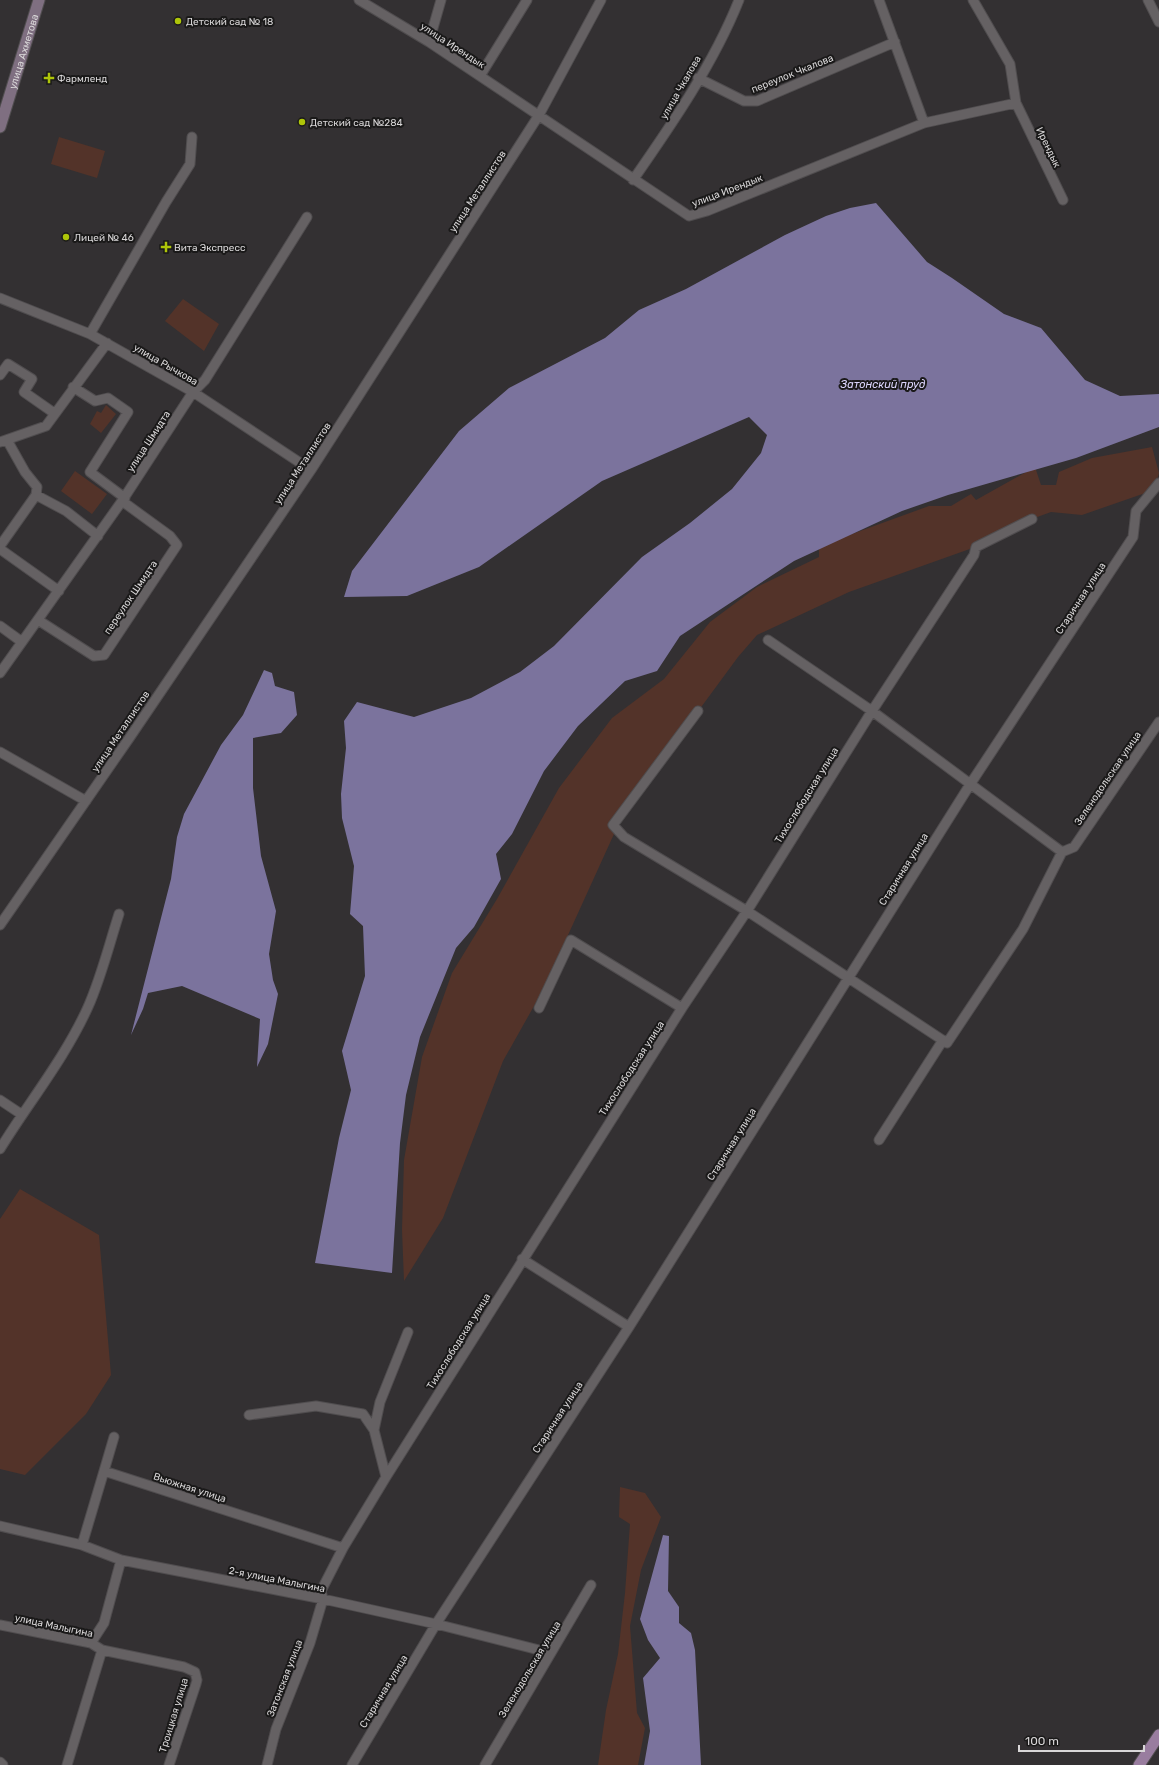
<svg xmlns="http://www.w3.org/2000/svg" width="1159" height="1765" viewBox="0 0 1159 1765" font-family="Rubik,sans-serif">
  <rect width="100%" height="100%" fill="#333032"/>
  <path fill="#533329" d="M59 137 105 151 97 178 51 164Z
    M183 299 219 324 204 351 165 321Z
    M106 405 116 414 101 433 90 424 97 411 101 413Z
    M1152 447 1159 473 1154 490 1082 515 1051 512 993 533 981 545 849 592 757 635 738 657 624 812 543 990 503 1061 443 1218 404 1281 402 1230 404 1160 422 1057 452 973 497 899 559 788 612 718 664 679 710 622 757 587 819 557V546L929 506H951L971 494 976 500 1035 467 1041 485H1056L1059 472 1092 458Z
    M75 471 107 494 92 514 61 491Z
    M20 1189 99 1235 111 1375 86 1414 25 1475 0 1469V1219Z
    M620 1487 645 1493 661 1517 641 1570 630 1626 637 1713 645 1728 638 1765H598L606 1710 618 1654 625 1593 630 1524 619 1517Z"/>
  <path fill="#7b739d" d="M876 203 927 262 952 278 1004 314 1041 328 1085 380 1120 396 1159 394V427L1076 458 948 495 902 511 794 561 680 636 657 671 625 681 578 726 544 771 512 834 496 854 501 879 474 927 456 948 420 1037 406 1095 400 1143 392 1273 315 1263 339 1138 351 1090 342 1051 365 976 363 926 350 914 354 866 342 818 341 794 346 748 344 721 357 702 414 717 471 698 520 672 554 646 642 557 690 523 732 489 761 453 767 435 749 417 602 481 479 567 407 596 344 597 352 571 459 431 509 388 605 338 639 310 686 289 785 235 826 216 850 208Z
    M264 670 272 673 275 686 294 692 297 715 281 733 253 738V788L261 856 276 911 269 954 273 980 278 994 268 1044 257 1067 260 1019 182 986 148 993 143 1009 131 1035 171 879 177 837 184 814 221 745 243 715Z
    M663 1535 669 1536 668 1591 679 1607V1623L691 1633 695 1650 701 1765H644L650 1731 643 1678 660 1658 648 1640 640 1619Z"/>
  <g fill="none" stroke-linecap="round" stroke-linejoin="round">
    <defs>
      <path id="minor" d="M359 0 429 42 689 216 707 211 924 123 1016 103 1010 64 973 0
        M879 0 924 123
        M1148 0 1159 22
        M429 42 441 0
        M480 76 527 0
        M698 78 744 101H757L895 42
        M1016 103 1063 200
        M633 180C672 124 714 63 739 0
        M0 298 90 334 193 392 311 470
        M90 334 166 202 190 164 192 137
        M0 375 8 364 32 379 24 392 54 413
        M73 387 95 401 108 398 128 412 90 472 125 498
        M7 440 25 472 37 487 36 495
        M0 442 46 426 107 343
        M0 546 36 495 66 511 98 536
        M0 549 59 591
        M38 620 94 656 104 655 177 545 170 536 122 501
        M0 626 22 642
        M768 640 872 711 1062 852 1074 847 1159 722
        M0 673 122 501 193 392 205 380 307 217
        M698 711 613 825 624 837 747 911 947 1043 1023 929 1062 852
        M0 752 86 801
        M0 925 130 737 311 470 539 115 601 0
        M539 1008 571 940 682 1008
        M0 1100 21 1114
        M879 1140 943 1040
        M0 1149C29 1102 65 1058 88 1007 101 978 109 945 119 914
        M522 1259 629 1327
        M249 1415 316 1406 363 1414 374 1430
        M104 1471 114 1437
        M386 1477 374 1430 380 1402 408 1332
        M0 1526 82 1545 121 1560 323 1599 436 1624 551 1653
        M82 1545 104 1471 343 1548
        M0 1625 91 1643 102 1650 184 1667 195 1672 197 1680 196 1684 169 1765
        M91 1643 104 1623 121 1560
        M0 1762 3 1765
        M67 1765 102 1650
        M267 1765 276 1729 310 1643 323 1599 321 1591 343 1548 386 1477 682 1008 747 911 872 711 974 555 976 547 1032 519
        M352 1765 436 1624 629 1327 971 783 1133 537 1136 511 1159 483
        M485 1765 591 1585"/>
      <g id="secondary">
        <path id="s1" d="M0 127 39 0"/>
      </g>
      <path id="primary" d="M1139 1765 1159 1735"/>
    </defs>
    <use href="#minor" stroke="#504d4f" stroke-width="11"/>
    <use href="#secondary" stroke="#504d4f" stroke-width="13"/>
    <use href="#primary" stroke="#504d4f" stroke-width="13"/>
    <use href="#minor" stroke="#656163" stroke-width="9"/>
    <use href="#secondary" stroke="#7f6f81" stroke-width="11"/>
    <use href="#primary" stroke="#997d9f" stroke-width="11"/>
  </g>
  <g fill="#aec509" stroke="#1a1919" stroke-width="1.5">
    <circle cx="178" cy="21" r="4"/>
    <path d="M47 72h4v4h4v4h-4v4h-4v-4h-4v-4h4z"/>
    <circle cx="302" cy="122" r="4"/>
    <circle cx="66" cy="237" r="4"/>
    <path d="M164 241h4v4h4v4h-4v4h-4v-4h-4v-4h4z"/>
  </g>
  <g text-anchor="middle" stroke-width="4" stroke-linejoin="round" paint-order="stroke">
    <g font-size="10" fill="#d9d7d8" stroke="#1a1919" text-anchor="start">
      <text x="186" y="25">Детский сад № 18</text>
      <text x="57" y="82">Фармленд</text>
      <text x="310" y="126">Детский сад №284</text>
      <text x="74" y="241">Лицей № 46</text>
      <text x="174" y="251">Вита Экспресс</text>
    </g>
    <g font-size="10" fill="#d9d7d8" stroke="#1a1919">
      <text transform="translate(453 45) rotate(33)" y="4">улица Ирендык</text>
      <text dy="4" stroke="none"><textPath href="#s1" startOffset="79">улица Ахметова</textPath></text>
      <text transform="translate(792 73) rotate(-22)" y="4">переулок Чкалова</text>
      <text transform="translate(680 87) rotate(-60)" y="4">улица Чкалова</text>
      <text transform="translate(1049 147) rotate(64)" y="4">Ирендык</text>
      <text transform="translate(727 190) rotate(-21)" y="4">улица Ирендык</text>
      <text transform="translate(477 191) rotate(-57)" y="4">улица Металлистов</text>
      <text transform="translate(166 364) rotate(30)" y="4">улица Рычкова</text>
      <text transform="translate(148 441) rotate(-57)" y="4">улица Шмидта</text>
      <text transform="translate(302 463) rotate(-57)" y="4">улица Металлистов</text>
      <text transform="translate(130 597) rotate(-56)" y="4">переулок Шмидта</text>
      <text transform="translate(1080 598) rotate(-57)" y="4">Старичная улица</text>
      <text transform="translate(120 731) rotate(-56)" y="4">улица Металлистов</text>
      <text transform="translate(1107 778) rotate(-56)" y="4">Зеленодольская улица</text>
      <text transform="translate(806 795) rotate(-58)" y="4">Тихослободская улица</text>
      <text transform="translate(903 869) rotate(-58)" y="4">Старичная улица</text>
      <text transform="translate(631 1068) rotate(-57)" y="4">Тихослободская улица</text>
      <text transform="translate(731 1144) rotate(-58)" y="4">Старичная улица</text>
      <text transform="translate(458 1341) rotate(-58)" y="4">Тихослободская улица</text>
      <text transform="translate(557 1417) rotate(-57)" y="4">Старичная улица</text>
      <text transform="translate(190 1487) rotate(18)" y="4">Вьюжная улица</text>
      <text transform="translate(277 1579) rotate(11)" y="4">2-я улица Малыгина</text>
      <text transform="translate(54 1625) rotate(12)" y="4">улица Малыгина</text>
      <text transform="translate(529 1669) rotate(-59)" y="4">Зеленодольская улица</text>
      <text transform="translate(284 1678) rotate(-69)" y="4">Затонская улица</text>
      <text transform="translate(383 1691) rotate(-59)" y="4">Старичная улица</text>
      <text transform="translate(173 1715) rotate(-73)" y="4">Троицкая улица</text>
    </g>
    <g font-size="11" font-style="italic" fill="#ddd6fe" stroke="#1a1919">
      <text x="883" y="388">Затонский пруд</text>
    </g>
  </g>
  <path d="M1019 1745v6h125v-6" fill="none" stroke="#d9d7d8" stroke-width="2"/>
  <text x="1025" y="1745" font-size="12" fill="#d9d7d8" stroke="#1a1919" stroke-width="3" paint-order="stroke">100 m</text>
</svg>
